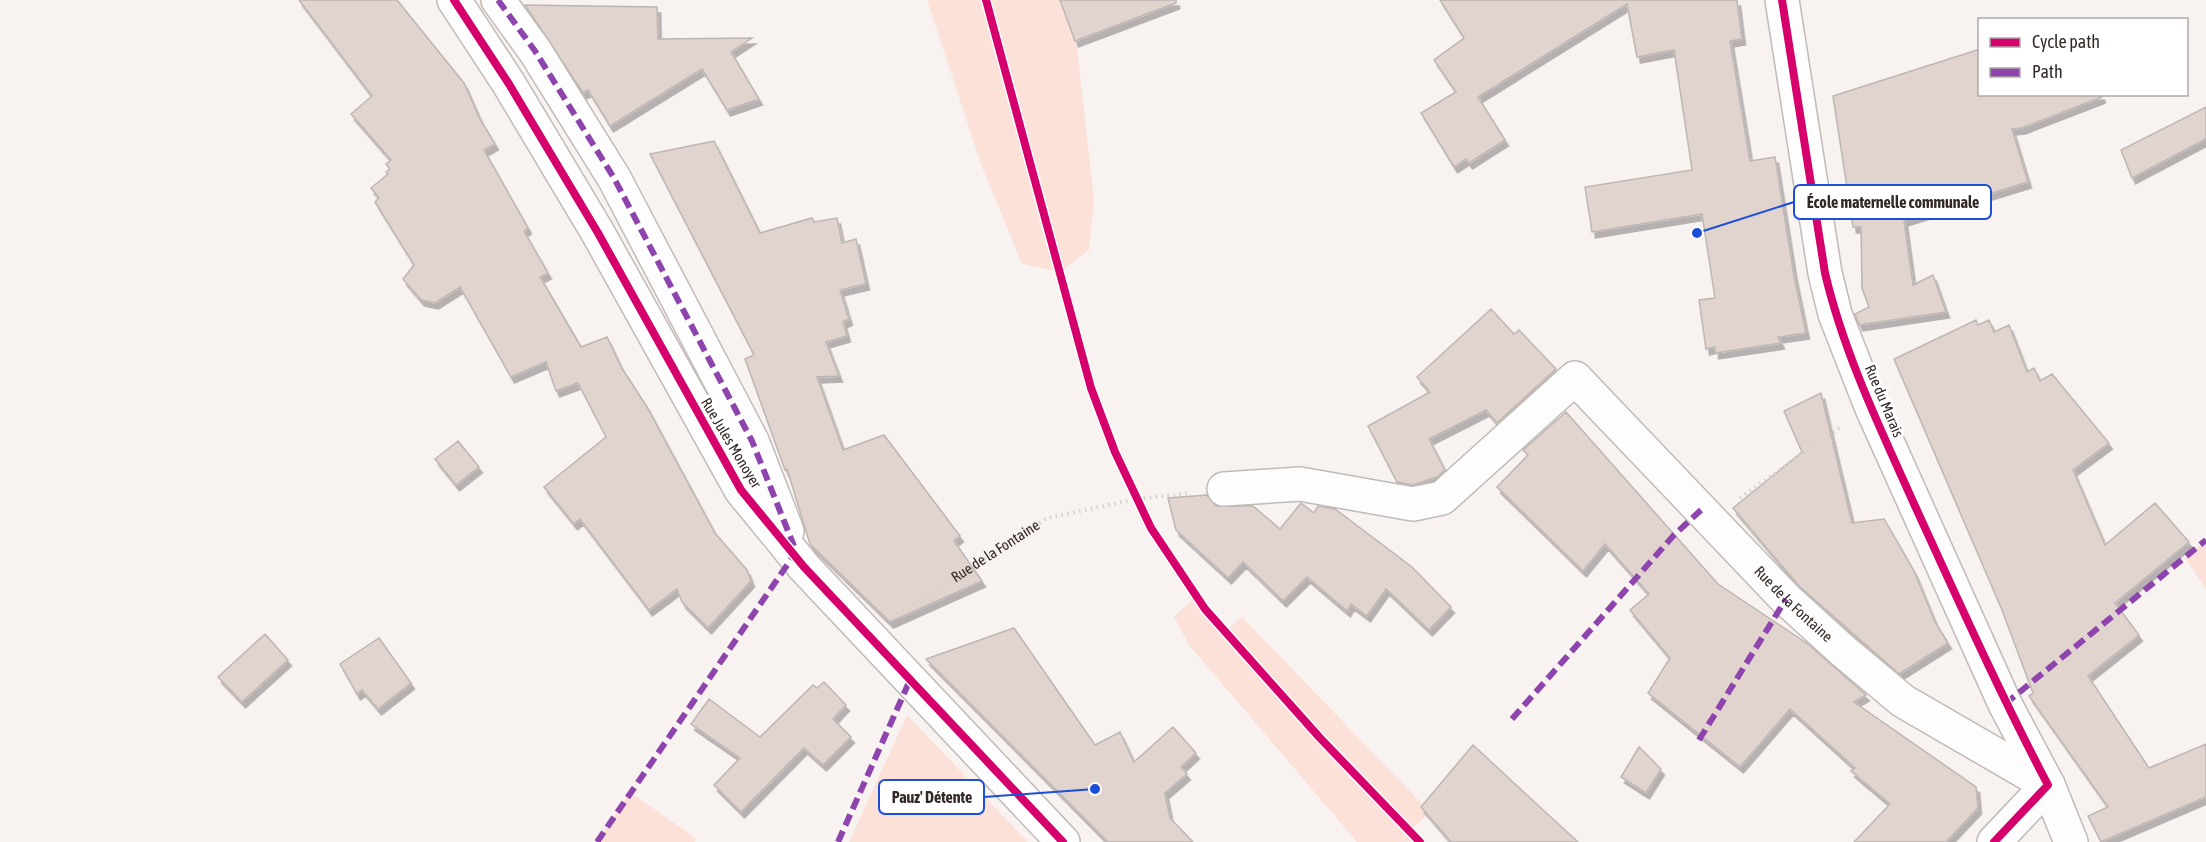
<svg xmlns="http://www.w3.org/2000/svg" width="2206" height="842" viewBox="0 0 2206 842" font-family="'Asap Condensed',sans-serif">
  <defs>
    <filter id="shadow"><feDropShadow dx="3.5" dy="6" stdDeviation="0" flood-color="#0004"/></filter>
  </defs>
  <rect width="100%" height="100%" fill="#f8f2f0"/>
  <path fill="#fbe1d8" d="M927 0H1062L1077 48 1094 199 1089 250 1060 272 1022 264 982 167Z
    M2206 540V589L2185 558Z
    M1196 596 1225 632 1242 617 1430 812 1410 831 1420 842H1357L1189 645 1174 617Z
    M907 715 1028 842H849Z
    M630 792 697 839 694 842H597Z"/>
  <path fill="#e1d3ce" stroke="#bdb6b4" stroke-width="1.5" filter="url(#shadow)" d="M299 0H397L464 83 480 119 495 144 484 150 528 228 524 231 548 273 540 277 581 347 607 337 621 367 647 407 715 533 747 570 751 581 708 628 682 602 677 589 649 610 580 519 574 524 544 487 606 437 578 383 556 391 546 362 511 377 460 287 435 303 421 300 403 279 414 265 375 202 379 198 371 188 388 174 386 172 390 169 386 164 391 160 351 114 372 96Z
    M1060 0H1176V3L1075 41Z
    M1440 0H1737L1742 39 1730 41 1750 161 1775 157 1794 276 1806 333 1778 337 1781 343 1715 353V347L1706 349 1699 300 1715 298 1702 214 1592 232 1585 187 1692 170 1674 50 1637 57 1627 4 1478 97 1505 140 1469 163 1466 159 1454 167 1421 113 1456 92 1434 60 1464 38Z
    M525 5 657 7 658 39 752 38 731 52 759 99 727 110 702 69 610 126 588 90 583 93Z
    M1980 49V94H2101L2102 97 2022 128 2012 129 2028 182 1904 220 1913 285 1933 275 1946 312 1859 325 1855 314 1869 307 1862 288 1861 227H1853L1833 96Z
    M2206 107V139L2132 178 2121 150Z
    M714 141 760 233 812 218 814 222 837 218 842 243 856 239 866 284 840 290 849 319 843 322 847 336 826 342 839 376 817 377 843 450 884 435 960 536 954 541 982 581 890 622 810 544 787 469 785 470 745 359 754 355 650 154Z
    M1491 309 1514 334 1519 330 1556 369 1497 423 1486 410 1429 439 1445 470 1437 477 1413 485 1397 482 1368 426 1430 392 1417 377Z
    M1976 320 1978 325 1989 320 1994 332 2009 325 2027 372 2034 368 2040 381 2052 374 2109 443 2073 470 2105 545 2155 503 2189 542 2115 603 2139 635 2088 676 2149 768 2206 744V797L2101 842 2088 816 2108 807 2029 696 2033 693 2002 610 1894 359Z
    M1821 393 1852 523 1884 519 1914 571 1935 622 1948 643 1899 674 1799 586 1733 508 1802 452 1784 411Z
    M1566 412 1718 584 1808 644 1866 695 1854 702 1976 787 1978 808 1946 842H1854L1890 804 1851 771 1855 768 1790 709 1740 767 1648 693 1670 658 1630 610 1649 594 1605 544 1583 571 1497 487 1528 455 1523 450Z
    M458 441 479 467 456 485 435 459Z
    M1207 495 1216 506H1253L1280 529 1301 503 1314 513 1318 506 1335 509 1412 567 1451 607 1429 630 1386 589 1367 616 1351 604 1347 611 1307 577 1283 601 1243 562 1228 578 1176 530 1168 498Z
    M1014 628 1095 745 1120 732 1134 762 1173 727 1196 753 1181 767 1187 774 1165 793 1170 818 1193 842H1108L926 659Z
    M265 634 288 660 242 702 218 677Z
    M379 638 411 683 378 709 362 690 357 694 340 664Z
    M824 682 846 705 833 719 851 737 823 765 804 748 741 812 714 785 740 758 691 724 709 699 760 737 813 685 817 688Z
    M1473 745 1542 809 1578 842H1451L1421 807Z
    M1639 747 1661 769 1646 793 1621 777Z"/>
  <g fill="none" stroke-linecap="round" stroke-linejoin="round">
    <defs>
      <g id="minor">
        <path d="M454 0 509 84 598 233 741 490 804 567 1063 842"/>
        <path d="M498 0 535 51 614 178 752 441 787 531"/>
        <path d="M1782 0 1825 273 1835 314 1871 406 2005 704 2048 785 2071 842"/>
        <path id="s2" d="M1224 489 1300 484 1413 504 1442 498 1575 378 1786 599 1842 650 1903 701 2048 785"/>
        <path d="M1994 842 2048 785"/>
      </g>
    </defs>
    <use href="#minor" stroke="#c1bab7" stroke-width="36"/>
    <g stroke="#d4d1d0" stroke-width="4" stroke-dasharray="1.5 4.5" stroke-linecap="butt">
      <path d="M1740 498 1842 426"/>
      <path id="s1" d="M898 614 1047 518 1137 499 1190 493"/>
    </g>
    <use href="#minor" stroke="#fefdfd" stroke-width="33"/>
    <path stroke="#8e44ad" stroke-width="6" stroke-dasharray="12 6" stroke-linecap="butt" d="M498 0 535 51 614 178 752 441 794 546
      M2005 704 2206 540
      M1512 719 1674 535 1701 510
      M1699 740 1786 599
      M597 842 794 555
      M838 842 910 680"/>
    <defs>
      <path id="cycleway" d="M454 0 509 84 598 233 741 490 804 567 1063 842
        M986 0 1091 388 1115 452 1151 528 1205 609 1320 738 1420 842
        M1782 0 1825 273C1844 354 1881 430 1915 506 1958 600 2000 694 2048 785L1994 842"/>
    </defs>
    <use href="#cycleway" stroke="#fff" stroke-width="11"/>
    <use href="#cycleway" stroke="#d6006c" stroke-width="8"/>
  </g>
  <g text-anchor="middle" stroke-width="6" stroke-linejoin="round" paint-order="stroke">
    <g font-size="15" fill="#332926" stroke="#fff">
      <text transform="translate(1884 401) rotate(67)" y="5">Rue du Marais</text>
      <text transform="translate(731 443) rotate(59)" y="5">Rue Jules Monoyer</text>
      <text dy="5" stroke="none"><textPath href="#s1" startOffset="116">Rue de la Fontaine</textPath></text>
      <text dy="5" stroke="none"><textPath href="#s2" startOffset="714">Rue de la Fontaine</textPath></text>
    </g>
  </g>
  <path fill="none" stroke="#1d4ed8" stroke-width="2" d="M1697 233L1794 202M1095 789L984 797"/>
  <g fill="#1d4ed8" stroke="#fff" stroke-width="2">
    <circle cx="1697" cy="233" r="6"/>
    <circle cx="1095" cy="789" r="6"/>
  </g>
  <g fill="#fff" stroke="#1d4ed8" stroke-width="2">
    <rect x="1794" y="185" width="197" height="34" rx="6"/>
    <rect x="879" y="780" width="105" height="34" rx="6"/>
  </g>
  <g font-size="16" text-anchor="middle" font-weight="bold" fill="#332926">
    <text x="1893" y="208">École maternelle communale</text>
    <text x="932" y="803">Pauz' Détente</text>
  </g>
  <rect x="1978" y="18" width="210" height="78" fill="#ffffff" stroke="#ada9a8" stroke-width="1.5"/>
  <rect x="1990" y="38" width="30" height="9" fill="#d6006c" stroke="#ada9a8" stroke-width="1.5"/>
  <text x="2032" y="48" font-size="18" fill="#332926">Cycle path</text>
  <rect x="1990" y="68" width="30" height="9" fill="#8e44ad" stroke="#ada9a8" stroke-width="1.5"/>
  <text x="2032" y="78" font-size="18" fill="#332926">Path</text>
</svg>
